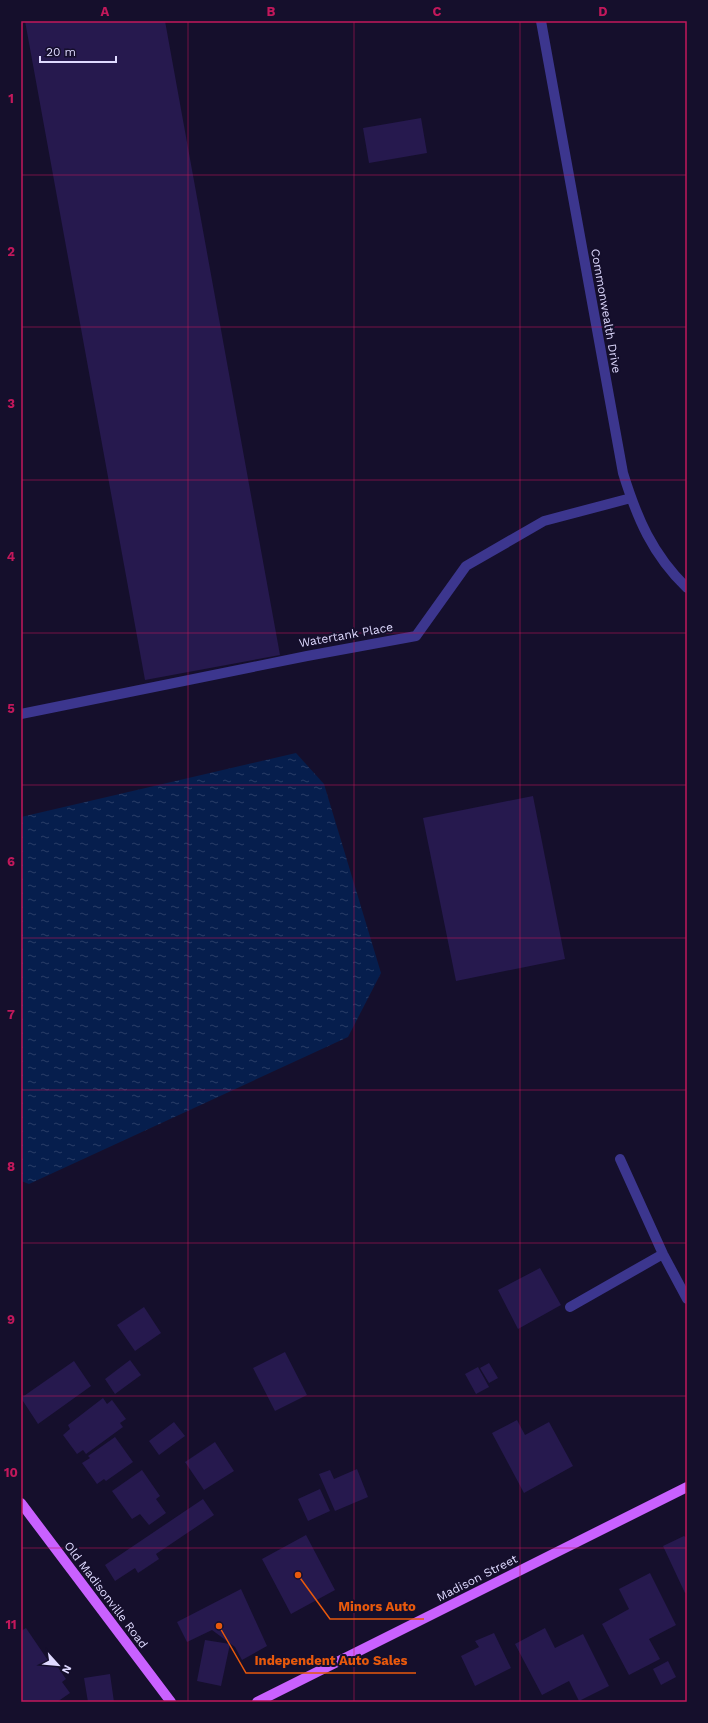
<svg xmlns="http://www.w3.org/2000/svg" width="708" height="1723" viewBox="0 0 708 1723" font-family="'Work Sans',sans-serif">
  <defs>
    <pattern id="water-ripples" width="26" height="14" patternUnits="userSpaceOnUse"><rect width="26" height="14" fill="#061e4d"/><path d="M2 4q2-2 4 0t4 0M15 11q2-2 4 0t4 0" fill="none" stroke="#2a3e68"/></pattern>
  </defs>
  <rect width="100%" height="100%" fill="#150f2c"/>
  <path fill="url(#water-ripples)" d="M296 753 324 784 381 973 348 1037 29 1184 21 1181V817Z"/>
  <path fill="#26194e" d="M25 21H165L280 655 145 680Z
    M421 118 427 153 369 163 363 128Z
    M533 796 565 959 456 981 423 818Z
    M540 1268 561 1305 518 1329 498 1290Z
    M144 1307 161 1333 135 1351 117 1325Z
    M285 1352 307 1395 275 1411 253 1368Z
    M130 1360 141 1375 115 1394 105 1379Z
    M74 1361 91 1386 38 1424 21 1398Z
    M489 1363 498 1378 489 1383 480 1368Z
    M478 1367 489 1387 476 1394 465 1374Z
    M103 1398 107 1404 112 1400 126 1419 120 1423 123 1427 86 1454 83 1450 77 1454 63 1435 70 1429 68 1425Z
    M517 1420 525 1435 549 1422 573 1466 524 1493 492 1433Z
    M174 1422 185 1436 159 1455 149 1441Z
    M115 1437 133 1462 106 1481 104 1479 97 1484 82 1463 90 1458 88 1456Z
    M215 1442 234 1471 204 1490 185 1462Z
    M357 1469 368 1497 335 1511 319 1474 330 1470 334 1479Z
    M142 1470 160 1496 156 1499 166 1513 149 1525 140 1514 132 1519 112 1491Z
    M320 1489 330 1511 308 1521 298 1499Z
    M203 1499 214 1515 156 1554 159 1559 138 1573 135 1568 115 1581 105 1565Z
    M306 1535 335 1590 291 1614 262 1559Z
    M684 1536 687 1538V1592L685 1593 663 1546Z
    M650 1573 676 1625 649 1639 660 1659 629 1675 602 1624 629 1609 619 1589Z
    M241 1589 267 1646 242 1660 235 1647 212 1630 187 1642 177 1622Z
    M26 1628 47 1659 50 1656 66 1679 62 1682 70 1693 57 1702H21V1631Z
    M545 1628 555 1648 583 1634 609 1686 579 1701 569 1681 542 1695 515 1644Z
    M494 1633 511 1668 475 1686 461 1656 479 1647 475 1641Z
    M205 1640 230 1644 221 1686 197 1681Z
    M668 1661 676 1677 661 1685 653 1669Z
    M110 1674 114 1702H88L84 1678Z"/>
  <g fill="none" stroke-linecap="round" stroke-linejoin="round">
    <path stroke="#3c368e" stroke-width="10" d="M541 21 623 473C637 518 652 554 687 588
      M21 714 307 656 416 636 466 566 544 521 631 498
      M620 1159 663 1254 687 1299
      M570 1307 663 1254"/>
    <path stroke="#c961ff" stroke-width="10" d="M21 1503 171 1702
      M257 1702 687 1487"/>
  </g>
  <path fill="none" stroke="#c2185b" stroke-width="1" stroke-opacity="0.55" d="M188 21V1702M354 21V1702M520 21V1702M21 175H687M21 327H687M21 480H687M21 633H687M21 785H687M21 938H687M21 1090H687M21 1243H687M21 1396H687M21 1548H687"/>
  <g text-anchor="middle" stroke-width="4" stroke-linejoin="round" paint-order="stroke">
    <g font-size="12" fill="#dfdaff" stroke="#150f2c">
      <text transform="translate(606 311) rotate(80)" y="4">Commonwealth Drive</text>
      <text transform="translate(346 635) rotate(-10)" y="4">Watertank Place</text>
      <text transform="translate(477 1578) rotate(-27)" y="4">Madison Street</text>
      <text transform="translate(106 1595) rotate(53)" y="4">Old Madisonville Road</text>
    </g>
  </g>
  <path fill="none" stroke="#e8590c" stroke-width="1.5" d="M298 1575L330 1619H424M219 1626L246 1673H416"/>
  <g fill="#e8590c" stroke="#150f2c" stroke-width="1.5">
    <circle cx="298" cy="1575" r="4"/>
    <circle cx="219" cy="1626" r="4"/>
  </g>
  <g font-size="13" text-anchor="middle" font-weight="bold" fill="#e8590c" stroke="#150f2c" stroke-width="4" stroke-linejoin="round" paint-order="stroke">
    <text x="377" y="1611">Minors Auto</text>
    <text x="331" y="1665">Independent Auto Sales</text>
  </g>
  <rect width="708" height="1723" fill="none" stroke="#150f2c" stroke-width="44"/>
  <g transform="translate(58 1665) rotate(117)" stroke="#150f2c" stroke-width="3" paint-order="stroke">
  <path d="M0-3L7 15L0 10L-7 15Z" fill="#dfdaff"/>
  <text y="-6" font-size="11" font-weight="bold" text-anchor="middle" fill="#dfdaff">N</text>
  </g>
  <path d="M40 56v6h76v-6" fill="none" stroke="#dfdaff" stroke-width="2"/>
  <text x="46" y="56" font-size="12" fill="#dfdaff" stroke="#150f2c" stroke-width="3" paint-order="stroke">20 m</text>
  <rect x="22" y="22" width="664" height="1679" fill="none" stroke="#c2185b" stroke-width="1.5"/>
  <g font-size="13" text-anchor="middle" font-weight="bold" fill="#c2185b">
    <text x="105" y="16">A</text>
    <text x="271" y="16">B</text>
    <text x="437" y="16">C</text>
    <text x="603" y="16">D</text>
    <text x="11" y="103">1</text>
    <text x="11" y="256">2</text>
    <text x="11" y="408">3</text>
    <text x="11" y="561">4</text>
    <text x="11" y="713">5</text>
    <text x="11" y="866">6</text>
    <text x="11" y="1019">7</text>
    <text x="11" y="1171">8</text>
    <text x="11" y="1324">9</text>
    <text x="11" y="1477">10</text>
    <text x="11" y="1629">11</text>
  </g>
</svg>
